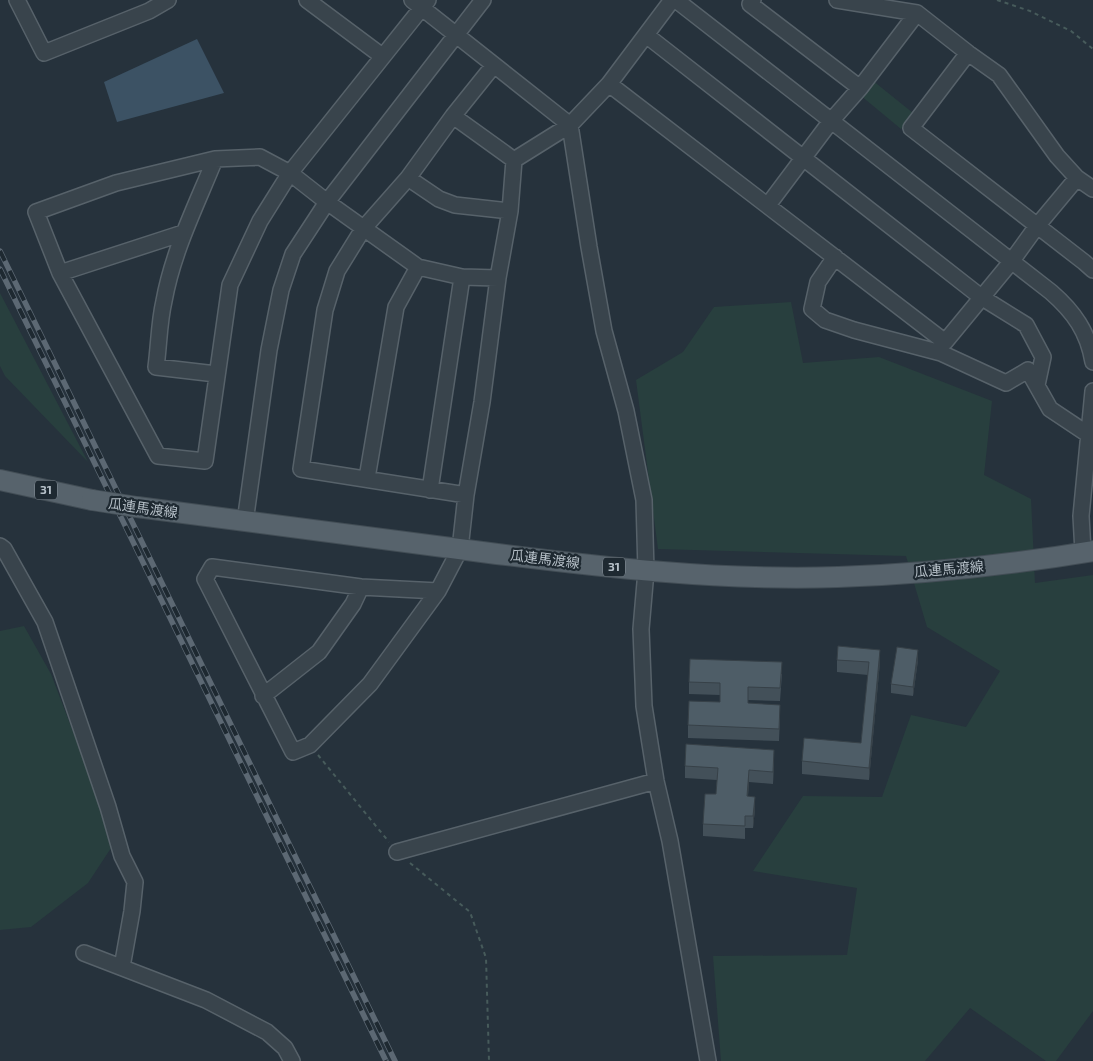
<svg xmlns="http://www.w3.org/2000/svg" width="1093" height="1061" viewBox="0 0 1093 1061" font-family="'Exo 2','Noto Sans JP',sans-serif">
  <rect width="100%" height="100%" fill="#26323c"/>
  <path fill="#283f3e" d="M872 80 913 113 901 129 860 95Z
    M0 293 88 462 5 376 0 366Z
    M791 302 803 363 879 357 992 401 984 475 1031 499 1035 583 1093 575V1011L1056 1061H1046L970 1008 925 1061H721L713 956 847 955 857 888 753 871 803 796 882 797 911 715 966 727 1000 671 927 627 906 556 658 549 636 380 683 352 714 307Z
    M24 626 51 674 80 750 113 845 88 883 31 927 0 930V631Z"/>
  <path fill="#3c5264" d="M197 39 224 93 117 122 104 82Z"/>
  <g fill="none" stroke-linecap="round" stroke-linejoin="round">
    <defs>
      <path id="minor" d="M17 0 44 53 149 11 168 0
        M307 0 382 56
        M412 0 570 125 609 84 672 0
        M428 0 290 173 260 221 230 285 205 461 158 456 60 273 36 212 116 183 215 159 260 157 290 173 327 202 418 267 462 277 498 278
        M676 0 1051 292C1074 312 1088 332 1093 362
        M753 0 750 4 860 88
        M837 0 917 13 968 53 999 75 1057 156 1077 178 1093 189
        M646 35 981 297 1026 325 1043 357 1037 385
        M968 53 911 128 1084 262 1093 270
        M609 84 945 342 1011 262 1037 226 1077 178
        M453 116 514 160
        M215 159C196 206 173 251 164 301 159 322 159 345 156 367L216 374
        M408 178 439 199 455 205 510 211
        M768 205 831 121 860 88 917 13
        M835 257 818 282 812 309 825 320 854 330 941 353 1006 383 1028 370 1050 409 1089 435
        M60 273 183 233
        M367 478 396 307 418 267
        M430 490 462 277
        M466 495 301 469 325 310 337 271 363 229 408 178 453 116 494 65
        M245 522 269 350 281 290 293 254 327 202 483 0
        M0 546 4 549 45 622 108 807 122 856 135 882 132 911 122 967
        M1083 552 1081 516 1093 391
        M438 591 361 587 212 567 205 579 293 752 310 745 370 684 438 591 460 549 466 495 482 402 498 278 510 211 514 160 570 125 589 247 604 331 626 411 644 500 646 571 641 629 644 706 656 781 670 841 708 1061
        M263 696 319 652 353 604 361 587
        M397 852 656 781
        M84 953 206 1000 267 1032 285 1048 292 1061"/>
      <path id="major" d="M0 480 92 500
        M137 507C252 523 367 538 482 552 600 567 719 581 838 577 924 574 1009 565 1093 551"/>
    </defs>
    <use href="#minor" stroke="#57626a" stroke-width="18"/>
    <use href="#major" stroke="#424d55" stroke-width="22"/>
    <path stroke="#475b5b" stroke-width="2" stroke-dasharray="4 4" stroke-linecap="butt" d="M997 0 1030 11 1071 31 1093 49
      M318 755 389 842
      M410 863 470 912 486 958 489 1061"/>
    <use href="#minor" stroke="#39444c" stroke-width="15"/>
    <use href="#major" stroke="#57636c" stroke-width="20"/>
    <defs>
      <path id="rail" d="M0 251 395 1061
        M0 269 386 1061"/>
    </defs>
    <use href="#rail" stroke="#5c6873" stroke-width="5.5"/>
    <use href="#rail" stroke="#1e2931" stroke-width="4" stroke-dasharray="11" stroke-linecap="butt"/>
    <defs>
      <path id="major-bridge" d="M92 500 137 507"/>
    </defs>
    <use href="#major-bridge" stroke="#424d55" stroke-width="22" stroke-linecap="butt"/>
    <use href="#major-bridge" stroke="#57636c" stroke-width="20"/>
  </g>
  <path fill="#435059" d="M837 660 880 662 869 780 802 774V761L861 743 868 675 837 672Z
    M918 660 913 696 891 693V684Z
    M782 674 780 701 748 700V704L780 717 779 741 688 738V725L720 702V695L689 694V682Z
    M774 762 773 784 749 782 748 796 755 809 753 828H745V839L703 836V824L716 794 717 780 685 778V766Z"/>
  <path fill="#374148" d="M880 650V662L869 780V768Z
    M918 650V660L913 696V687Z
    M774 750V762L773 784V772Z
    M749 770V782L747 809V796Z
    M755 797V809L753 828V816Z"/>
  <path fill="#4e5d67" stroke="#374148" d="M838 646 880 650 869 768 802 761 804 738 861 743 869 662 837 660Z
    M897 647 918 650 913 687 891 684Z
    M690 659 782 662 780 688 748 687V703L780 705 779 729 688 725 689 701 720 702V683L689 682Z
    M686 744 774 750 773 772 749 770 747 796 755 797 753 816H745V826L703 824 705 794H716L718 768 685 766Z"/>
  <g text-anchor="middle" stroke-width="4.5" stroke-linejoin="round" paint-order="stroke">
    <g fill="#1e2931" stroke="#88929a" stroke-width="1">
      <rect x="35" y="480.5" width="22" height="19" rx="4"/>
      <rect x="603" y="557.5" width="22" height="19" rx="4"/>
    </g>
    <g font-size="12" font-weight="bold" fill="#b5bfc7">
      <text x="46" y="494">31</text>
      <text x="614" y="571">31</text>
    </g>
    <g font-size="14" fill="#b5bfc7" stroke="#1e2931">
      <text transform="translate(143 508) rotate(8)" y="5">瓜連馬渡線</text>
      <text transform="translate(545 559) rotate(7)" y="5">瓜連馬渡線</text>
      <text transform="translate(949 569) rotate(-5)" y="5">瓜連馬渡線</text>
    </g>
  </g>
</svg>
